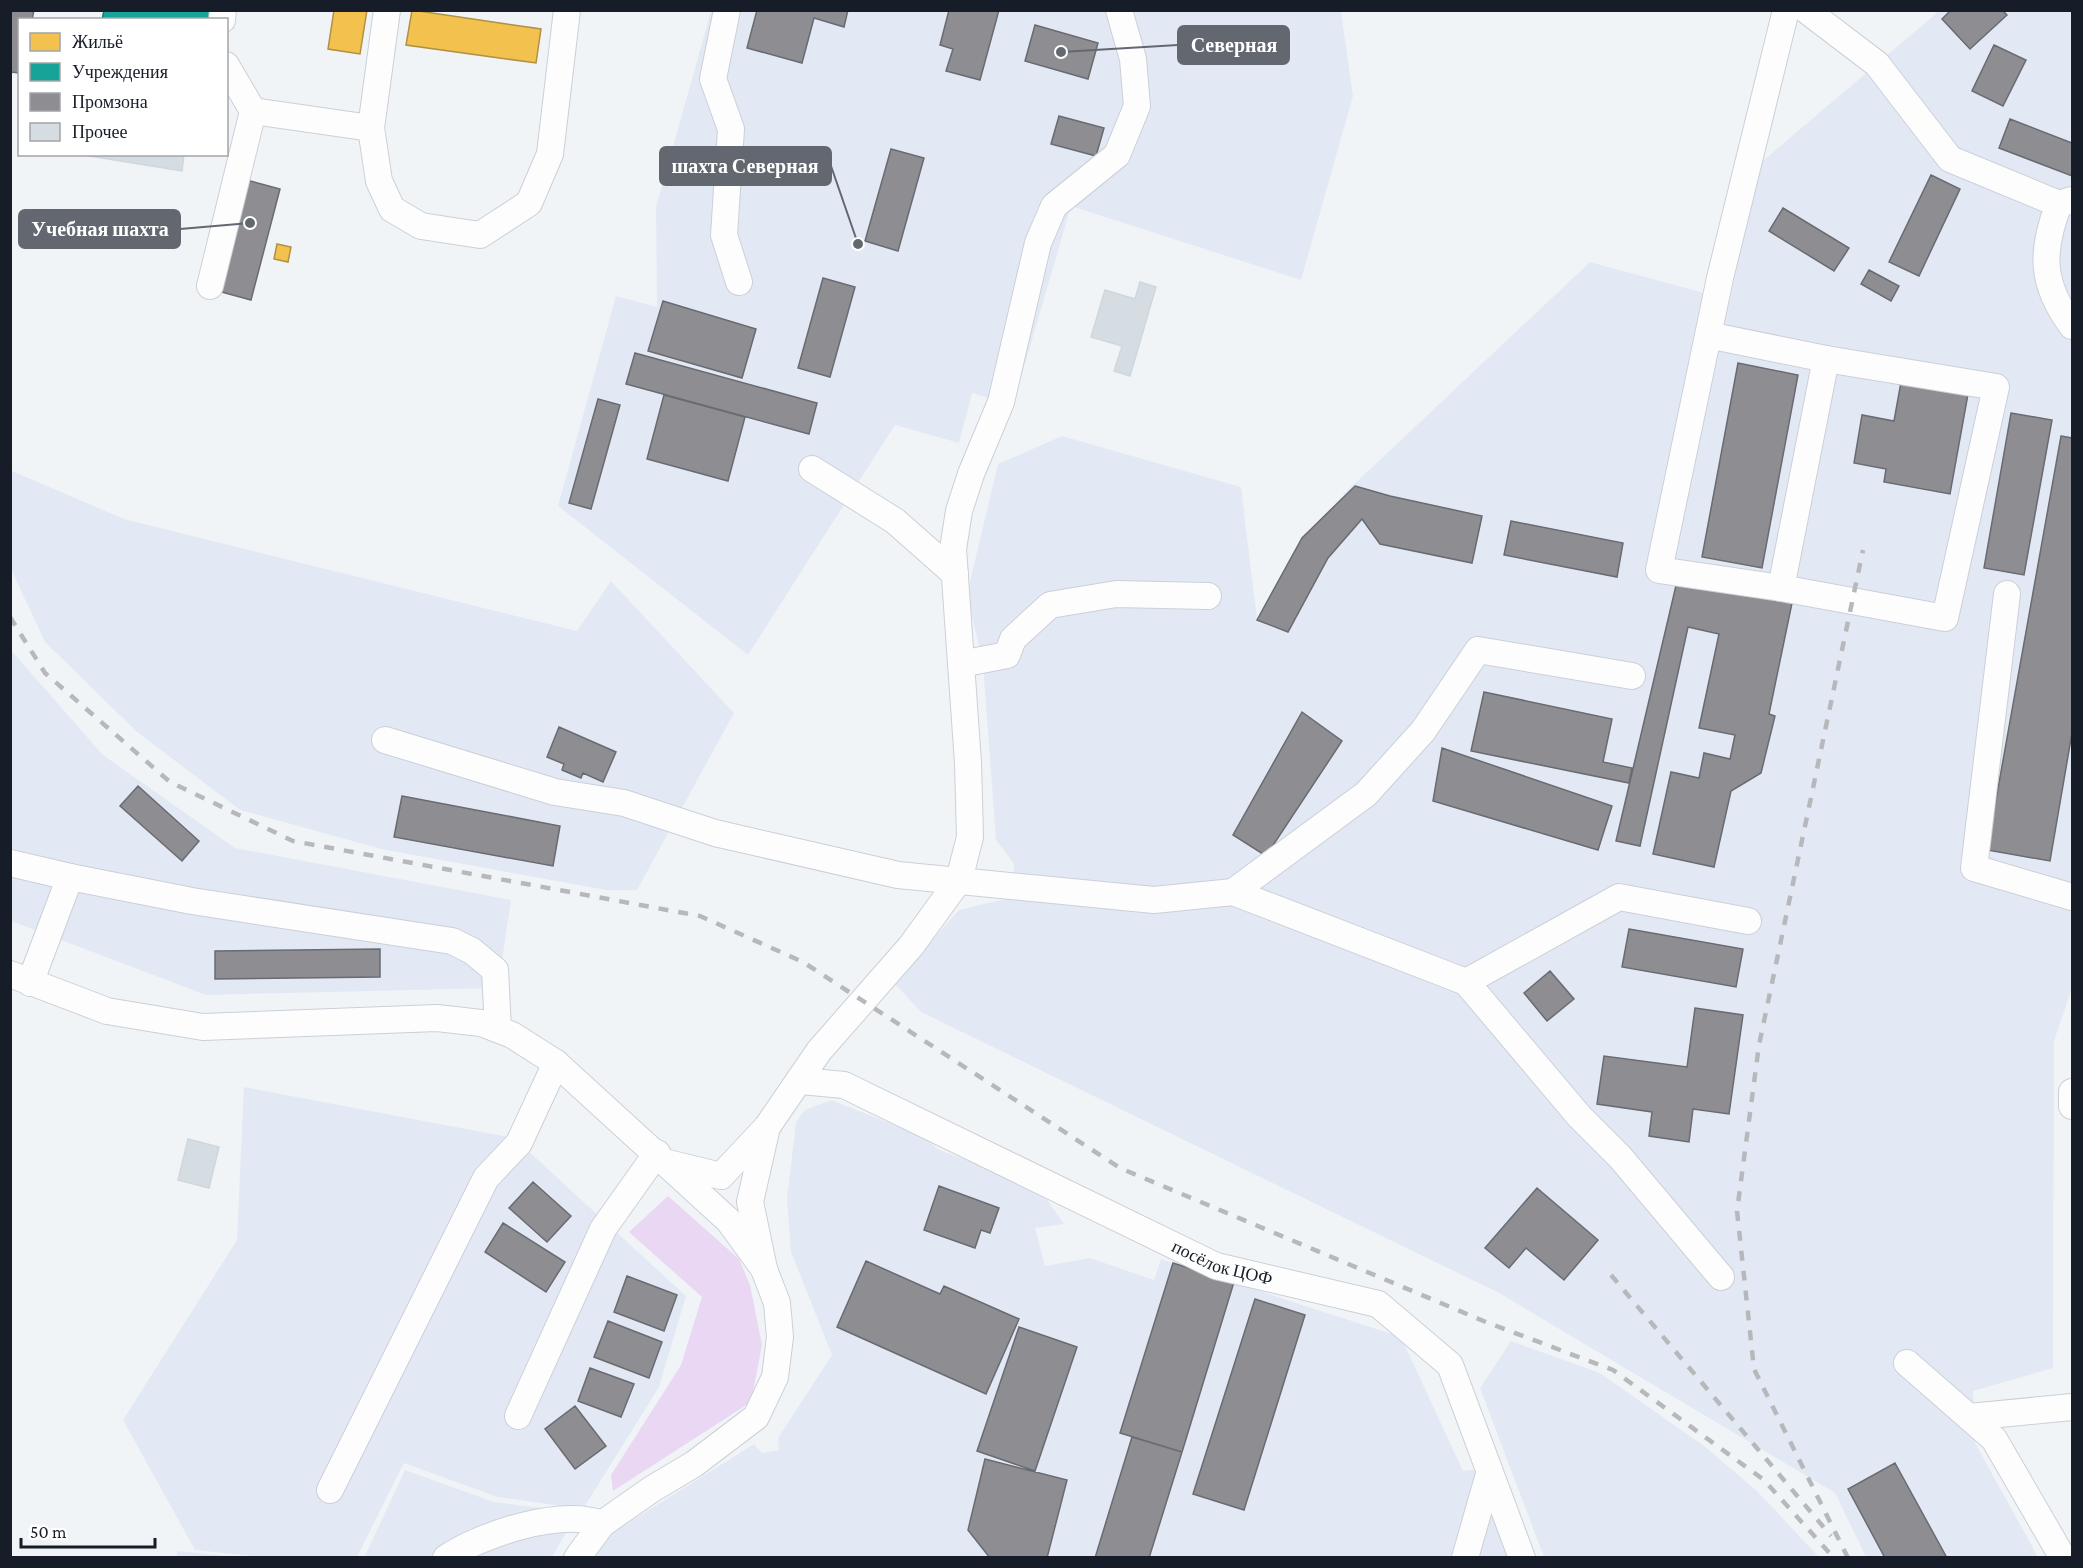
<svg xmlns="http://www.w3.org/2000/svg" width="2083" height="1568" viewBox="0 0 2083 1568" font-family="'Crimson Pro',serif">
  <rect width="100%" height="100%" fill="#f1f4f7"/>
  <path fill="#e3e9f4" d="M711 11H1341L1353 96 1301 280 1071 206 1013 405 972 393 959 443 895 425 748 655 558 506 616 296 657 307 656 207Z
    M1939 11H2072V988L2054 1041 2053 1368 1973 1391 1975 1443 2038 1557H1866L1835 1493 1499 1293 921 1012 894 983 959 910 1013 897 1014 864 996 840 983 664 967 594 998 464 1062 436 1241 487 1257 619 1302 538 1349 489 1590 262 1730 300 1758 165Z
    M12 471 124 519 577 631 611 581 734 713 637 890H606L381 849 240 810 137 732 45 642 11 569Z
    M10 649 103 755 235 848 511 900 498 988 206 995 11 921Z
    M244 1087 514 1138 686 1296 659 1387 583 1509 497 1497 404 1463 357 1557 271 1558 195 1550 123 1420 237 1240Z
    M831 1100 925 1137 937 1149 1038 1187 1064 1224 1035 1228 1045 1266 1090 1258 1154 1280 1161 1259 1401 1337 1463 1471 1479 1469 1516 1558H587L601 1540 754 1444 762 1453 779 1450 778 1438 832 1355 791 1252 787 1199 796 1122 805 1110Z
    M1511 1341 1600 1373 1704 1446 1757 1491 1819 1557H1544L1480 1388Z
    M405 1470 494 1502 575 1512V1517L552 1557 364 1558Z
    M177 1551 239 1557H177Z"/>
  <path fill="#ead7f4" d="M668 1196 739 1259 750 1285 762 1345 751 1402 613 1491 611 1475 681 1365 702 1297 629 1232Z"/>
  <path fill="#f2c14e" stroke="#b09043" stroke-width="1.5" d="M334 10H367L360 54 328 49Z
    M412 10 541 29 536 63 406 45Z
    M277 244 291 247 288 262 274 259Z"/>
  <path fill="#17a398" stroke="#177a76" stroke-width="1.5" d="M104 10H212L210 20H102Z"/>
  <path fill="#8d8d92" stroke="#696b72" stroke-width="1.5" d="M10 10H34L32 20H20V73L10 72Z
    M757 10H848L844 27 814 18 802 63 747 48Z
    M949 10H999L980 80 946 71 953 49 940 45Z
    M1951 10H2002L2007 15 1970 49 1942 19Z
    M1035 25 1098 43 1088 79 1025 61Z
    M1994 45 2026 60 2003 106 1972 91Z
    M1059 116 1104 128 1096 156 1051 144Z
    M2010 119 2072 143V176L1999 148Z
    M891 149 924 158 898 251 865 241Z
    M1931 175 1960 189 1919 276 1889 262Z
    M243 179 280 189 251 300 214 290Z
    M1783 208 1849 248 1834 271 1769 231Z
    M1869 270 1899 286 1891 301 1861 284Z
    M823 278 855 287 830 377 798 368Z
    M663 301 756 329 742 378 648 351Z
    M635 353 817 403 809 434 626 384Z
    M1738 363 1798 375 1762 568 1702 557Z
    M1901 382 1968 394 1950 494 1884 482 1886 469 1854 463 1862 415 1894 421Z
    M664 395 745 417 728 481 647 459Z
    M598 399 620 405 591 509 569 503Z
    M2011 413 2052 420 2024 575 1984 568Z
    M2061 436 2072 438V733L2050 861 1987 850Z
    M1355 486 1390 496 1482 516 1472 563 1380 544 1362 519 1328 558 1288 632 1257 620 1302 538Z
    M1511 521 1623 543 1617 577 1504 555Z
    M1678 577 1792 603 1769 714 1775 716 1761 773 1731 791 1714 867 1653 854 1671 772 1699 778 1704 753 1730 759 1735 735 1699 728 1719 634 1688 627 1640 846 1616 841Z
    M1484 692 1612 719 1603 762 1632 768 1629 783 1471 751Z
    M1302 712 1342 741 1266 856 1233 835Z
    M559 727 616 752 603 782 583 773 581 778 562 770 564 764 547 757Z
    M1442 748 1612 806 1598 850 1433 801Z
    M138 786 199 841 182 861 120 806Z
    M402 796 560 826 553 866 394 837Z
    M1629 929 1743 949 1736 987 1622 967Z
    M380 949V977L215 979V951Z
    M1550 971 1574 999 1547 1021 1524 993Z
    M1695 1008 1743 1015 1729 1114 1693 1109 1689 1142 1649 1136 1652 1112 1597 1104 1604 1056 1687 1067Z
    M533 1182 571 1216 547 1242 509 1208Z
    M939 1186 999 1208 990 1233 981 1230 975 1248 924 1230Z
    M1537 1188 1598 1240 1564 1280 1526 1248 1509 1268 1485 1248Z
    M503 1223 565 1262 546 1292 485 1252Z
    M866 1261 940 1294 944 1286 1019 1319 986 1394 837 1327Z
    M1173 1263 1234 1282 1182 1452 1120 1433Z
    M627 1276 677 1295 664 1331 614 1312Z
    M1255 1299 1305 1315 1244 1510 1193 1494Z
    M608 1321 662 1342 649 1378 594 1357Z
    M1019 1327 1077 1347 1035 1471 977 1451Z
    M590 1368 634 1384 621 1417 578 1401Z
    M575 1406 606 1446 575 1469 545 1429Z
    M1132 1437 1182 1452 1149 1558H1095Z
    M985 1459 1067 1480 1047 1558H990L968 1530Z
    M1895 1463 1947 1558H1885L1848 1489Z"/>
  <path fill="#d5dde2" stroke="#cfd7dd" stroke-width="1.5" d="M77 154H184L182 171Z
    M1140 282 1156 287 1130 376 1114 371 1122 346 1091 337 1105 290 1135 299Z
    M188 1139 219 1147 209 1188 178 1180Z"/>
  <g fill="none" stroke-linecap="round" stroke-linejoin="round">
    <defs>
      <g id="minor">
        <path d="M387 10 371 128 379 181 392 209 421 226 480 235 529 203 550 154 567 10"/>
        <path d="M727 10 713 79 731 129 724 235 739 282"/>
        <path d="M1806 10 1877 64 1950 159 2059 204"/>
        <path d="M222 20 223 10"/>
        <path d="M253 111 371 128"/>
        <path d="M2072 200 2059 204C2040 252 2041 284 2072 326"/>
        <path d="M210 286 253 111 226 65"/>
        <path d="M1708 335 1826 359 1781 588 1659 570 1720 278 1786 10"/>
        <path d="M812 469 895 521 955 574"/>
        <path d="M1781 588 1945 618 1996 387 1826 359"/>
        <path d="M2007 594 1974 868 2072 897"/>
        <path d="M961 664 1007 655 1013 639 1050 605 1116 594 1208 596"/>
        <path d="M385 740 555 792 624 803 715 833 898 875 1154 900 1233 892 1466 982 1579 1116 1620 1157 1721 1277"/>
        <path d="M10 863 70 877 30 983"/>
        <path d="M70 877 192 901 452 941 472 951 495 970 498 1029"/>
        <path d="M1233 892 1366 794 1423 731 1478 650 1632 676"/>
        <path d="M10 974 107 1011 203 1027 437 1018 481 1023 512 1035 556 1063 729 1221 764 1269 777 1303 780 1337 775 1377 756 1417 694 1464 652 1489 602 1524 577 1558"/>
        <path d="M1466 982 1619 897 1748 921"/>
        <path id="s1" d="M801 1081 844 1085 1216 1266 1378 1304 1450 1365 1522 1558"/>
        <path d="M2072 1092V1106"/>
        <path d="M668 1163 721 1176 766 1128"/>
        <path d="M764 1269 750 1202 767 1127 819 1051 911 946 959 880 970 837 968 763 953 549 959 511 971 474 1001 402 1038 243 1054 206 1117 155 1137 106 1133 59 1119 10"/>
        <path d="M1907 1363 1994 1439 2063 1558"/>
        <path d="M518 1416 603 1229 657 1153"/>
        <path d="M1969 1417 2072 1407"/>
        <path d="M330 1490 486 1178 519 1143 556 1063"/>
        <path d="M446 1558C482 1534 561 1508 602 1524"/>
        <path d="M1465 1558 1489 1474"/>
      </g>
    </defs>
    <use href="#minor" stroke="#cbd0d7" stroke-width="28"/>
    <use href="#minor" stroke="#fdfdfe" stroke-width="26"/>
    <path stroke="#b7b8bb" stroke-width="4.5" stroke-dasharray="10 10" stroke-linecap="butt" d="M10 617 45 673 170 782 293 841 700 916 803 962 1120 1168 1486 1322 1613 1370 1764 1480 1834 1558
      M1611 1275 1831 1536
      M1848 1558 1754 1369 1737 1211 1759 1045 1863 550"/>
  </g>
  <g text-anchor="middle" stroke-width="6" stroke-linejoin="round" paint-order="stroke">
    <g font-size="18" fill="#161c28" stroke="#fff">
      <text dy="6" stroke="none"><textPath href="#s1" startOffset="462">посёлок ЦОФ</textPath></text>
    </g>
  </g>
  <path fill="none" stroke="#636870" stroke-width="2" d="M1061 52L1178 45M858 244L831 166M250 223L180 229"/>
  <g fill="#636870" stroke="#fff" stroke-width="2">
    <circle cx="1061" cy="52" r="6"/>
    <circle cx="858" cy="244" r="6"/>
    <circle cx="250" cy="223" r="6"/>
  </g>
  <g fill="#636870" stroke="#636870" stroke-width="2">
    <rect x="1178" y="26" width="111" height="38" rx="6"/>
    <rect x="660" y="147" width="171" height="38" rx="6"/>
    <rect x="19" y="210" width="161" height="38" rx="6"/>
  </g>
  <g font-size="20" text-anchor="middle" font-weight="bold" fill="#fff">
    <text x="1234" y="52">Северная</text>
    <text x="745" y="173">шахта Северная</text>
    <text x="100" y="236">Учебная шахта</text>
  </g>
  <rect width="2083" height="1568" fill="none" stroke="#161c28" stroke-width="24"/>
  <rect x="18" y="18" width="210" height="138" fill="#ffffff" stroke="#a2a4a9" stroke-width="1.5"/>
  <rect x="30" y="33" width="30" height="18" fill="#f2c14e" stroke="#a2a4a9" stroke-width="1.5"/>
  <text x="72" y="48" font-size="18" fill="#161c28">Жильё</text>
  <rect x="30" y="63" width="30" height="18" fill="#17a398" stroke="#a2a4a9" stroke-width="1.5"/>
  <text x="72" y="78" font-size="18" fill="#161c28">Учреждения</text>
  <rect x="30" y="93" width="30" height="18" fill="#8d8d92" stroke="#a2a4a9" stroke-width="1.5"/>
  <text x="72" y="108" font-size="18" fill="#161c28">Промзона</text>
  <rect x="30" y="123" width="30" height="18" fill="#d5dde2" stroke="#a2a4a9" stroke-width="1.5"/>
  <text x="72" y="138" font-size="18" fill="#161c28">Прочее</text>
  <path d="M21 1538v9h134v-9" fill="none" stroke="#161c28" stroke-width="3"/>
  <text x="30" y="1538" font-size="18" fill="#161c28" stroke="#ffffff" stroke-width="4.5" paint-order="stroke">50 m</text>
</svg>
